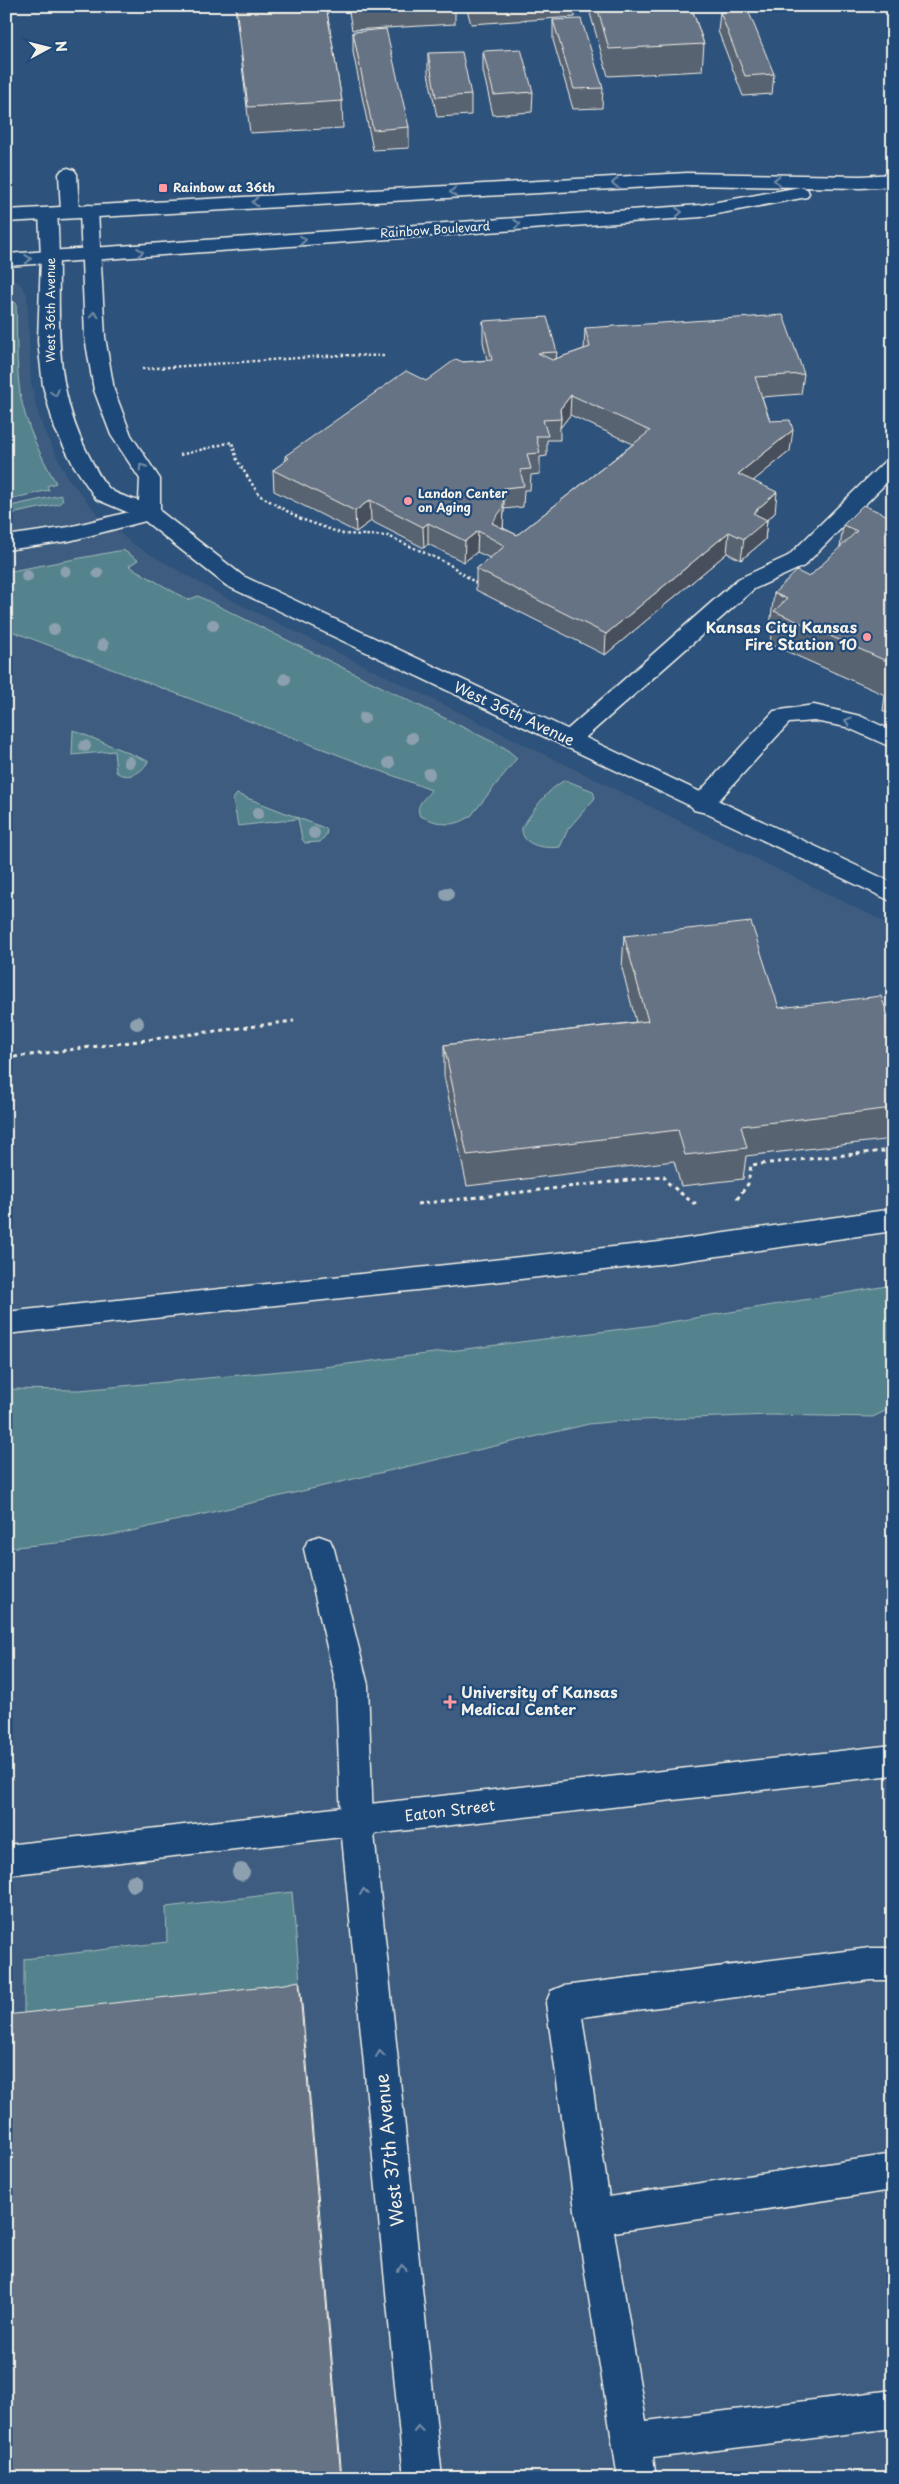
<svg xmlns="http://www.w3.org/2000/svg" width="899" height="2484" viewBox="0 0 899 2484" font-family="'Playpen Sans',sans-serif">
  <rect width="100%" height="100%" fill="#2d527c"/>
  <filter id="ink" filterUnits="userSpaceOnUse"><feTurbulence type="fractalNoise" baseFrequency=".02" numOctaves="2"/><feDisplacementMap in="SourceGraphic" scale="10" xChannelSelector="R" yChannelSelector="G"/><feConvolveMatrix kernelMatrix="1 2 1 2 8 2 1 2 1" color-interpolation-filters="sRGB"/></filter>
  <g filter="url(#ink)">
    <path fill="#3e5c7f" d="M6 278 19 282 27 294 31 381 36 407 44 431 68 478 99 516 134 545 223 596 893 926V2478H6Z"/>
    <path fill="#54838d" stroke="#a4baba" d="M6 299 16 303C17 333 16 364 20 393 26 426 40 455 56 483L47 486 49 490 6 500Z
      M61 495 63 500 59 504 6 515V507Z
      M123 550 138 560 129 566 188 600 198 596 505 748 517 758 471 816C452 829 440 824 420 816 414 805 426 798 431 790L6 629V572Z
      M73 730 148 761C144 772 127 781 116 772L114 751 72 755Z
      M565 780 593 791 595 798 568 829 560 847C545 849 520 846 522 827 535 809 545 791 565 780Z
      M237 794 327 829 326 835 320 842 305 843 302 839 298 819 238 826 233 799Z
      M893 1285V1407L873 1417 770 1415 619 1421 589 1424 123 1533 67 1542 6 1548V1389L80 1390 324 1367 646 1326Z
      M292 1892 302 2004 288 2007 24 2036V1959L167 1942 166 1907Z"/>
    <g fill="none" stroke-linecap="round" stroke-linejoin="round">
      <defs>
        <path id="lane" d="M68 168 74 170 77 174 79 212 77 216H63L61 212 59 174 62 170Z
          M893 458V476L804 566 754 589 577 745 569 748 561 745 557 740 561 735 738 579 788 556 886 460Z
          M149 507 157 508 160 513 157 518 69 541 6 550V536L69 527Z
          M814 705 860 716 893 731V748L846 727 814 721 789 723 710 810 702 812 694 810 690 804 694 798 774 711Z
          M893 1209V1231L669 1263 6 1334V1312L669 1241Z
          M319 1536 330 1540 334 1549 368 1685 373 1822 368 1833 357 1837 346 1833 341 1822 336 1685 304 1549 308 1540Z
          M870 1948H893V1980H870L582 2017 609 2197 893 2154V2190L614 2232 646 2421 893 2390V2428L653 2458 656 2478H618L576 2217 546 2003 551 1991 563 1986Z"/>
        <path id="street" d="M89 205 96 207 98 211 105 337 114 390 131 435 160 479V511L243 576 893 883V902L227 586 141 518 96 499 74 466 55 429 43 386 38 341 41 257 39 213 41 209H55L57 213C64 301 46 372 88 454 94 465 101 482 111 490 118 495 130 498 139 501L140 479 111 435 94 390 85 337 80 211 82 207Z
          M893 1745V1775L374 1834 442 2478H404L342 1837 6 1875V1845Z"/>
        <path id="primary" d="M687 173 861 176 893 174V186L861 188 687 185 6 222V210Z
          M800 187 807 189 809 193 807 197 701 217 6 266V254L701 205Z"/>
      </defs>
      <use href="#lane" stroke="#f4f1e8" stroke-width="3"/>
      <use href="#street" stroke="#f4f1e8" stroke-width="3"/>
      <use href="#primary" stroke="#f4f1e8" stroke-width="3"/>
      <path stroke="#f4f1e8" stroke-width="2.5" stroke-dasharray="2.5 2.5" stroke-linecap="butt" d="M142 369 341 355 385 356
        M180 455 232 442 237 460 259 495 301 519 343 534 388 536 449 564 480 586"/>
      <path stroke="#f4f1e8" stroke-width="3" stroke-dasharray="4 4" stroke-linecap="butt" d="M6 1058 294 1021
        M737 1199 748 1184 751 1165 893 1150
        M417 1204 664 1176 667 1182 693 1203H698"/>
      <use href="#lane" fill="#1f4a7a" fill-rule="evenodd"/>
      <use href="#street" fill="#1f4a7a" fill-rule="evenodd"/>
      <use href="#primary" fill="#1f4a7a" fill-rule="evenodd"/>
    </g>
    <g fill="#8da0b0">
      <circle cx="65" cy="571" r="5.5"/>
      <circle cx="98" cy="573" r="5.5"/>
      <circle cx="27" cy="576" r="6"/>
      <circle cx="213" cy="625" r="6"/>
      <circle cx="54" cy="629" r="6"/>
      <circle cx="103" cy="645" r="6"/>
      <circle cx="285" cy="679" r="6"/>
      <circle cx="364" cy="718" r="6"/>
      <circle cx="412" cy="738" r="6"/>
      <circle cx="85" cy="746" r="6"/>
      <circle cx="129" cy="762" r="6"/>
      <circle cx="389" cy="763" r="6"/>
      <circle cx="429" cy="774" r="6"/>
      <circle cx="258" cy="813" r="6"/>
      <circle cx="314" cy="833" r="6"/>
      <circle cx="447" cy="894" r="7"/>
      <circle cx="137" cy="1023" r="7"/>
      <circle cx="241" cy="1872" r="9"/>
      <circle cx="134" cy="1883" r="9"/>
    </g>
    <path fill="#586372" stroke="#f4f1e8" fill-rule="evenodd" d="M235 6H326L342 101 343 128 250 133Z
      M348 6H455V24L352 30Z
      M466 6H575V17L471 24Z
      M588 6H691L704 44 702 71 608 76Z
      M706 6H743L707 8Z
      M720 12 774 74 772 94 743 96 718 31Z
      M553 20 603 88 602 108 573 109 553 40Z
      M353 32 409 127V148L373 150 353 52Z
      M483 51 533 92 532 112 493 115 483 71Z
      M428 53 471 95V115L437 117 428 73Z
      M483 321 557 352 556 359 584 349 585 328 804 374 801 394 762 397 770 421 790 451 753 481 775 513 767 520 765 540 741 560 727 553 605 655 476 590V569L490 558 477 552 464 562 428 544 424 548 371 521 356 532 274 491 273 470 286 461 285 456 426 381 463 362 487 360 483 342ZM570 415 633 444 517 535 503 528 504 509 523 507 524 490H530L531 475 540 474V457L547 456V440H560V428Z
      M893 518V715L883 711 885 695 770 644 772 626H770L774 593 809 577 840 548 843 525Z
      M624 936 779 1008 893 1029V1139L746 1156 743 1179 681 1186 674 1161 467 1186 444 1076V1045L636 1022 622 968Z"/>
    <path fill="#47505d" stroke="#f4f1e8" d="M571 395 570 415 560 428 561 419 560 409Z
      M793 430 790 451 736 495 738 474Z
      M504 488V509L503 529 492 523Z
      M777 492 775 513 764 522 767 520 765 540 741 560 744 539 753 513Z
      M370 500 371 521 356 532 355 511Z
      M428 523V544L424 548 423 527Z
      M478 531 477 552 464 562 465 541Z
      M729 532 727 553 605 655 606 634Z
      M299 1981 302 2004 342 2478H341Z"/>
    <path fill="#667385" stroke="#f4f1e8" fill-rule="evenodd" d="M236 6H326L342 101 248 107Z
      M351 6H430L351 11Z
      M597 6H691L704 44 609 49Z
      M748 10 774 74 745 76 720 12Z
      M581 19 603 88 574 89 553 20Z
      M386 29 409 127 373 130 353 32Z
      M521 49 533 92 494 95 483 51Z
      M462 52 471 95 436 97 428 53Z
      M783 315 804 374 755 377 770 421 790 420 793 430 738 474 777 492 753 513 767 520 744 539 729 532 606 634 476 569 505 546 478 531 465 541 428 523 423 527 370 500 355 511 273 470 289 458 285 456 406 371 426 381 456 359 463 362 492 360 483 321 547 317 557 352 538 353 552 360 590 347 585 328ZM571 395 650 431 517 535 492 523 503 508 504 488 524 486 520 470 531 469 527 454 540 453 536 436H548L543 420 561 419 560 409Z
      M863 505 893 518V664L774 611 787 599 774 593 797 571 809 577 857 531 843 525Z
      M893 674V680L888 678Z
      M751 922 779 1008 881 996 893 1029V1108L741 1126 747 1148 685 1155 678 1130 467 1155 444 1045 648 1021 624 936Z
      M299 1981 341 2478H6V2015L285 1984Z"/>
    <defs><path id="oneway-chevron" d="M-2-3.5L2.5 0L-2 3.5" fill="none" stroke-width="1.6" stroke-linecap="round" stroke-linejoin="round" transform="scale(1.25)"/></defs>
    <g stroke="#748da6">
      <use href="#oneway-chevron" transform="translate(777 180) rotate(-179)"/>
      <use href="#oneway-chevron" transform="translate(615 183) rotate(177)"/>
      <use href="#oneway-chevron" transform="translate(453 192) rotate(177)"/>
      <use href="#oneway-chevron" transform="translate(255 202) rotate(177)"/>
      <use href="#oneway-chevron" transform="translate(679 212) rotate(-4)"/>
      <use href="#oneway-chevron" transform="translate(517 224) rotate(-4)"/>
      <use href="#oneway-chevron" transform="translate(303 240) rotate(-4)"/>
      <use href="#oneway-chevron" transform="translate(140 252) rotate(-4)"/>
      <use href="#oneway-chevron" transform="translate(28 259) rotate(-4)"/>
      <use href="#oneway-chevron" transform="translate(94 315) rotate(-93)"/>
      <use href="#oneway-chevron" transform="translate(55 393) rotate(75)"/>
      <use href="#oneway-chevron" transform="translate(142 467) rotate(-123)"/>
      <use href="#oneway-chevron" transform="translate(848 721) rotate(-164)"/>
      <use href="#oneway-chevron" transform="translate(364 1892) rotate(-96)"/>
      <use href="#oneway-chevron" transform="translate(380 2054) rotate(-96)"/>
      <use href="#oneway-chevron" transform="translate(402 2268) rotate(-96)"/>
      <use href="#oneway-chevron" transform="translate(418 2429) rotate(-96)"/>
    </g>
  </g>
  <g fill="#ff9aa2" stroke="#1f4a7a" stroke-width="2">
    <rect x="158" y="183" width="10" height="10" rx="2.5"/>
    <circle cx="408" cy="501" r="5"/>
    <circle cx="867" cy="637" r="5"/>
    <path d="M447.5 1694.5h5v5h5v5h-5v5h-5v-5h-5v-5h5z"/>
  </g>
  <g text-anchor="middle" stroke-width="4.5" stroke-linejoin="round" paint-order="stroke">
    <g font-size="12" font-weight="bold" fill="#f4f1e8" stroke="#1f4a7a" text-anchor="start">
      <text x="173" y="192">Rainbow at 36th</text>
      <text x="418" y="498">Landon Center<tspan x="418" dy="14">on Aging</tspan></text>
    </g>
    <g font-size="12" fill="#f4f1e8" stroke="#1f4a7a">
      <text transform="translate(435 230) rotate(-4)" y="4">Rainbow Boulevard</text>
      <text transform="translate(51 310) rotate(-90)" y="4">West 36th Avenue</text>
    </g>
    <g font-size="15" font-weight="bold" fill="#f4f1e8" stroke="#1f4a7a" text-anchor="end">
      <text x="857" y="633">Kansas City Kansas<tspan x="857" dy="17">Fire Station 10</tspan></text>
      <text x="461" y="1698" text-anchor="start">University of Kansas<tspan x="461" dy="17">Medical Center</tspan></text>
    </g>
    <g font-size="15" fill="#f4f1e8" stroke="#1f4a7a">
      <text transform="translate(514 714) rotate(25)" y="5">West 36th Avenue</text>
      <text transform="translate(450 1811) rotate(-7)" y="5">Eaton Street</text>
    </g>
    <g font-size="18" fill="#f4f1e8" stroke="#1f4a7a">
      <text transform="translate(390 2150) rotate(-96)" y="6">West 37th Avenue</text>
    </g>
  </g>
  <rect width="899" height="2484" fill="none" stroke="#1f4a7a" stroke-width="25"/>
  <rect x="12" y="12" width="874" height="2459" fill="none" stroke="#f4f1e8" stroke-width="2" filter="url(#ink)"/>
  <g transform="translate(48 48) rotate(83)" stroke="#1f4a7a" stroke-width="4" paint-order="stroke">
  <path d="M0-4L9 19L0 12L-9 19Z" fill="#f4f1e8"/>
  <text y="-8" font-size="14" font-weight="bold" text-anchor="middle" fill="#f4f1e8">N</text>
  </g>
</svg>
